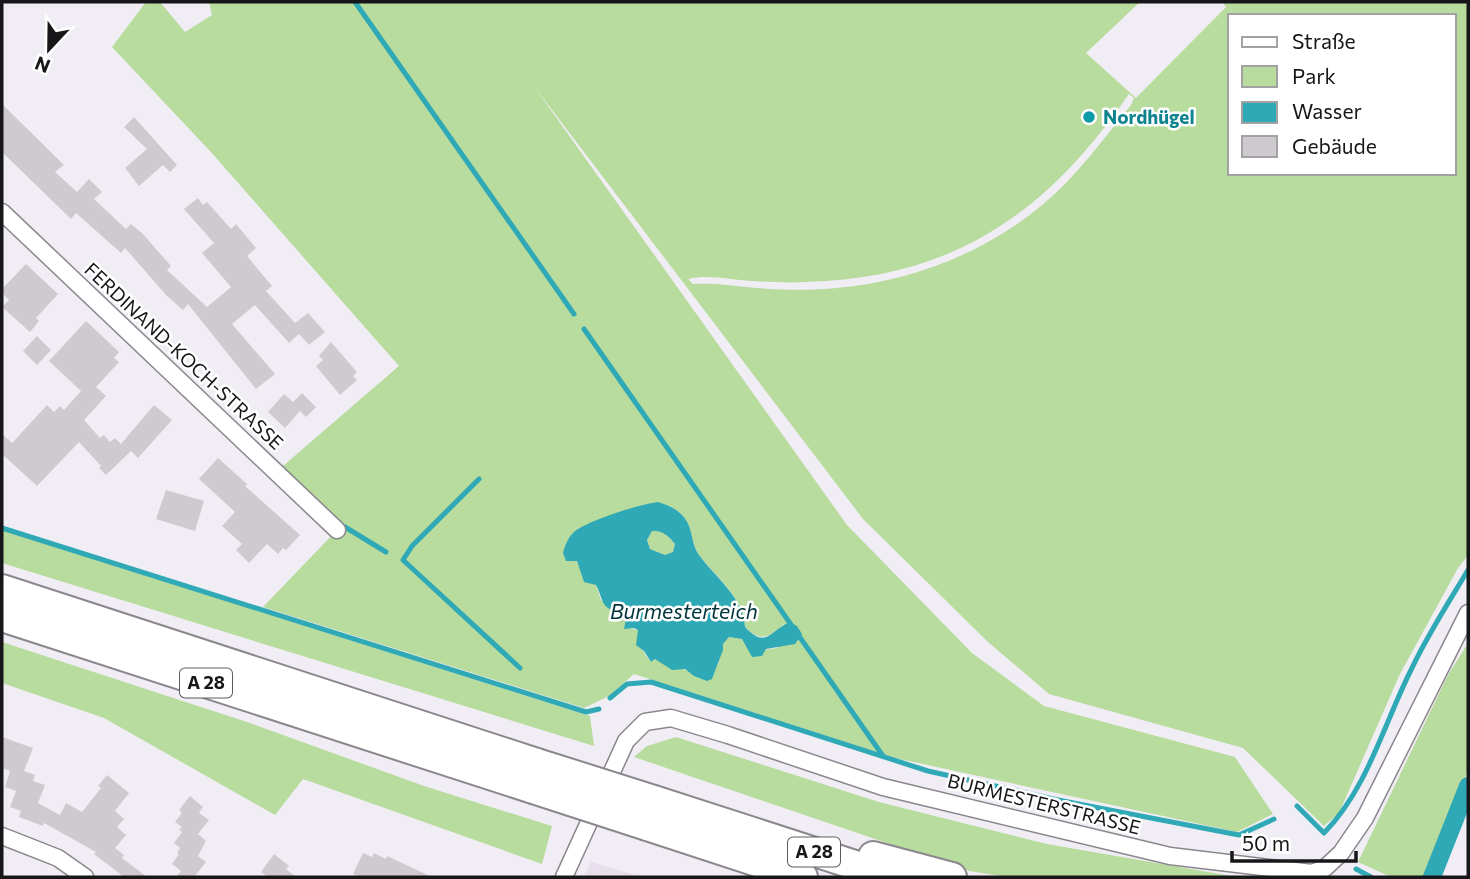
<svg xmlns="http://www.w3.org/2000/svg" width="1470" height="879" viewBox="0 0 1470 879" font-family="Commissioner,sans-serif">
  <rect width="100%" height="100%" fill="#f1edf4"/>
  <path fill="#e8dfec" d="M591 862 641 877H583Z"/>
  <path fill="#b8db9e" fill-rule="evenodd" d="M146 2H160L185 32 212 15 209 2H1140L1086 53 1136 98 1226 7 1222 2H1468V555L1458 568 1400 674 1339 813 1324 826 1243 748 1049 694 988 642 863 519 533 85 847 525 972 653 1044 706 1235 757 1273 814 1237 832 895 758 634 674 609 696 584 708 263 607 337 530 276 472 399 366 210 151 112 47ZM1230 16H1454V173H1230ZM1129 94 1134 98 1131 105C1110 131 1089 159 1066 183 1007 244 920 281 837 288 807 291 775 290 746 287 727 285 712 283 693 284L688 279C710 274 730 280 752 281 770 282 788 283 805 282 954 278 1046 214 1129 94ZM652 503C663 506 674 507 682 515 694 527 690 542 699 555 716 577 744 598 745 627 760 643 770 637 784 624L777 648 750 652 742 639 729 637 723 644 718 665 691 672 655 659 651 662C643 653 638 642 638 630L630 628 625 623 626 619 620 611 601 600 596 585 590 583 577 561H573L615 514Z
    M2 530 590 716 594 746 2 563Z
    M652 531C663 530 668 536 675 544L673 552 665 555 650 549 647 540Z
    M2 642 250 723 424 786 552 826 542 864 303 779 275 815 104 718 2 683Z
    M1468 643V770L1427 877H1391L1358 862 1448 675Z
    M676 737 879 802 1047 844 1237 877H1008L969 871 634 757 647 746Z"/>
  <path fill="#30a9b6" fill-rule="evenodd" d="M658 502C668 505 675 508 682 515 694 527 690 542 699 555 715 577 744 598 745 627 767 650 770 630 790 622L797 626 802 634 795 644 766 649 762 656 752 657 742 639 729 637 723 644V650L712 679 707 681 694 676 685 669 672 670 655 659 651 662 644 651 636 645 638 630 634 628 624 629 626 619 620 611C601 611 603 598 596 585L584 582 577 561H566L563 553C565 545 568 538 573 533 585 521 641 504 658 502ZM652 531C662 530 669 536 675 544L673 552 665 555 650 549 647 540Z"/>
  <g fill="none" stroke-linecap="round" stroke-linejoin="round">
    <path stroke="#30a9b6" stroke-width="5" d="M355 2 574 314
      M584 329 883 756
      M479 479 412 546 403 560 520 668
      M345 527 386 552
      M2 528 586 712 599 709
      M610 698 627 684 651 682 928 771 1058 800 1239 835 1274 819
      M1297 806 1324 833C1368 788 1384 723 1412 668 1428 634 1449 602 1468 570
      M1356 869 1371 877"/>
    <path stroke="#30a9b6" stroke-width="18" d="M1432 877 1468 786"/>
  </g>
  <path fill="#cfcad0" d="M2 104 64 165 55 172 77 192 89 179 102 192 94 199 126 229 131 224 142 233 171 266 167 270 207 307 231 287 202 253 214 243 184 209 198 198 203 205 207 202 231 229 236 224 256 248 247 256 272 286 266 291 295 323 308 313 325 332 309 345 299 334 289 343 255 305 232 324 275 374 256 389 188 304 183 310 166 295 125 248 121 253 76 213 71 219 2 152Z
    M134 117 177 165 170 172 163 165 139 186 125 168 147 149 124 127Z
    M26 264 58 294 36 318 39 321 30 332 2 307 9 300 2 293V289Z
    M86 321 119 352 114 358 119 362 96 387 106 396 84 420 100 438 104 435 110 442 115 438 121 444 154 405 172 420 138 458 131 451 106 475 99 468 101 466 79 442 37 486 2 454V434L12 443 47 405 54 412 60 406 64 410 81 391 49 361Z
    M37 336 51 350 37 365 23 351Z
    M331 342 357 372 353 376 357 380 340 395 316 366 323 360 319 356Z
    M302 393 316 407 306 417 300 411 285 428 268 412 284 394 293 402Z
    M218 458 247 484 245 486 300 535 286 550 283 548 278 554 267 544 249 563 236 550 242 544 222 526 235 512 199 479Z
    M166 490 204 501 195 531 156 519Z
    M2 737 33 748 24 771 35 775 33 781 45 785 38 803 60 815 66 803 82 812 101 788 98 786 107 775 129 793 115 811 124 819 117 827 126 835 115 848 124 855 122 858 147 877H124L94 854 96 852 44 823 43 826 19 817 21 811 10 807 16 791 5 787 10 771 2 768Z
    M190 796 203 807 199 813 209 820 198 834 206 841 198 856 206 862 194 877H176L181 871 172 864 179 854 177 853 180 848 174 843 182 832 179 830 182 827 175 822 182 813 179 810Z
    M363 853 372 857 374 853 386 859 387 856 432 877H361L353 874Z
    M274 854 289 866 286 869 296 877H268L261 872Z"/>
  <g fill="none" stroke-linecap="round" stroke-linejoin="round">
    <defs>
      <path id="street" d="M2 212 337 530
        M2 836 58 858 85 877
        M564 877 626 741 645 722 671 718 728 735 883 787 1170 856 1312 873 1325 868 1341 853 1365 818 1468 613"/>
      <path id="highway" d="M2 589 537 763
        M2 617 533 789
        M654 800 892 877
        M647 826 803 877
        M873 856 952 877"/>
    </defs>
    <use href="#street" stroke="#8b878d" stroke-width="19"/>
    <use href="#highway" stroke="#8b878d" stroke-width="32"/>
    <use href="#street" stroke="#fff" stroke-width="16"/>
    <use href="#highway" stroke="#fff" stroke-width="28"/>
    <defs>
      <path id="highway-bridge" d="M537 763 654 800
        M533 789 647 826"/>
    </defs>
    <use href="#highway-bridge" stroke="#8b878d" stroke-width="32" stroke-linecap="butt"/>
    <use href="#highway-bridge" stroke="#fff" stroke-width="28"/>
  </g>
  <circle fill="#0f9aa8" stroke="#fff" stroke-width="2.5" cx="1089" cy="117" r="7"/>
  <g text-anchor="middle" stroke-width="5" stroke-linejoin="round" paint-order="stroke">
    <g fill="#fff" stroke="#5d5c5d" stroke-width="2">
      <rect x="180" y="668.5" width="52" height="29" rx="5"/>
      <rect x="788" y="837.5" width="52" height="29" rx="5"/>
    </g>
    <g font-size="18" font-weight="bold" fill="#171618">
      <text x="206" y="689">A 28</text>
      <text x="814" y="858">A 28</text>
    </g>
    <g font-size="19" font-weight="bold" fill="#0d838f" stroke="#fff" text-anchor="start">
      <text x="1103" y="124">Nordhügel</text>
    </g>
    <g font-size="19" fill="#171618" stroke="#fff">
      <text transform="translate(184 356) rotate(43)" y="7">FERDINAND-KOCH-STRASSE</text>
      <text transform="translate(1044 804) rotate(14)" y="7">BURMESTERSTRASSE</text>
    </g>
    <g font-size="21" font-style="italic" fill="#00363b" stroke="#fff">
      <text x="684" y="619">Burmesterteich</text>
    </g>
  </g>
  <rect width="1470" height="879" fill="none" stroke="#171618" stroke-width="7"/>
  <rect x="1228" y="14" width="228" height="161" fill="#ffffff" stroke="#a2a2a3" stroke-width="2"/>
  <rect x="1242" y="37" width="35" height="10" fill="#ffffff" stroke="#a2a2a3" stroke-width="2"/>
  <text x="1292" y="49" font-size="21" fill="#171618">Straße</text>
  <rect x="1242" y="66" width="35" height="21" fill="#b8db9e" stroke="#a2a2a3" stroke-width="2"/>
  <text x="1292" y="84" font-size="21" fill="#171618">Park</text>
  <rect x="1242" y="102" width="35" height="21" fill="#30a9b6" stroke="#a2a2a3" stroke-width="2"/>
  <text x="1292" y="119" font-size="21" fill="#171618">Wasser</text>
  <rect x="1242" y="136" width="35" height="21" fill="#cfcad0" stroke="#a2a2a3" stroke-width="2"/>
  <text x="1292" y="154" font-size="21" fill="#171618">Gebäude</text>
  <g transform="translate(49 49) rotate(202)" stroke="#ffffff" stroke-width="5" paint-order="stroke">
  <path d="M0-5L12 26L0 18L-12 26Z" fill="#171618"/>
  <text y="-10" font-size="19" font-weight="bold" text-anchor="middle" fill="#171618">N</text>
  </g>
  <path d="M1232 851v10h124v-10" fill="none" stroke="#171618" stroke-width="3.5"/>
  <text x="1242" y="851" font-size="21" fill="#171618" stroke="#ffffff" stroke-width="5" paint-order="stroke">50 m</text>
</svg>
